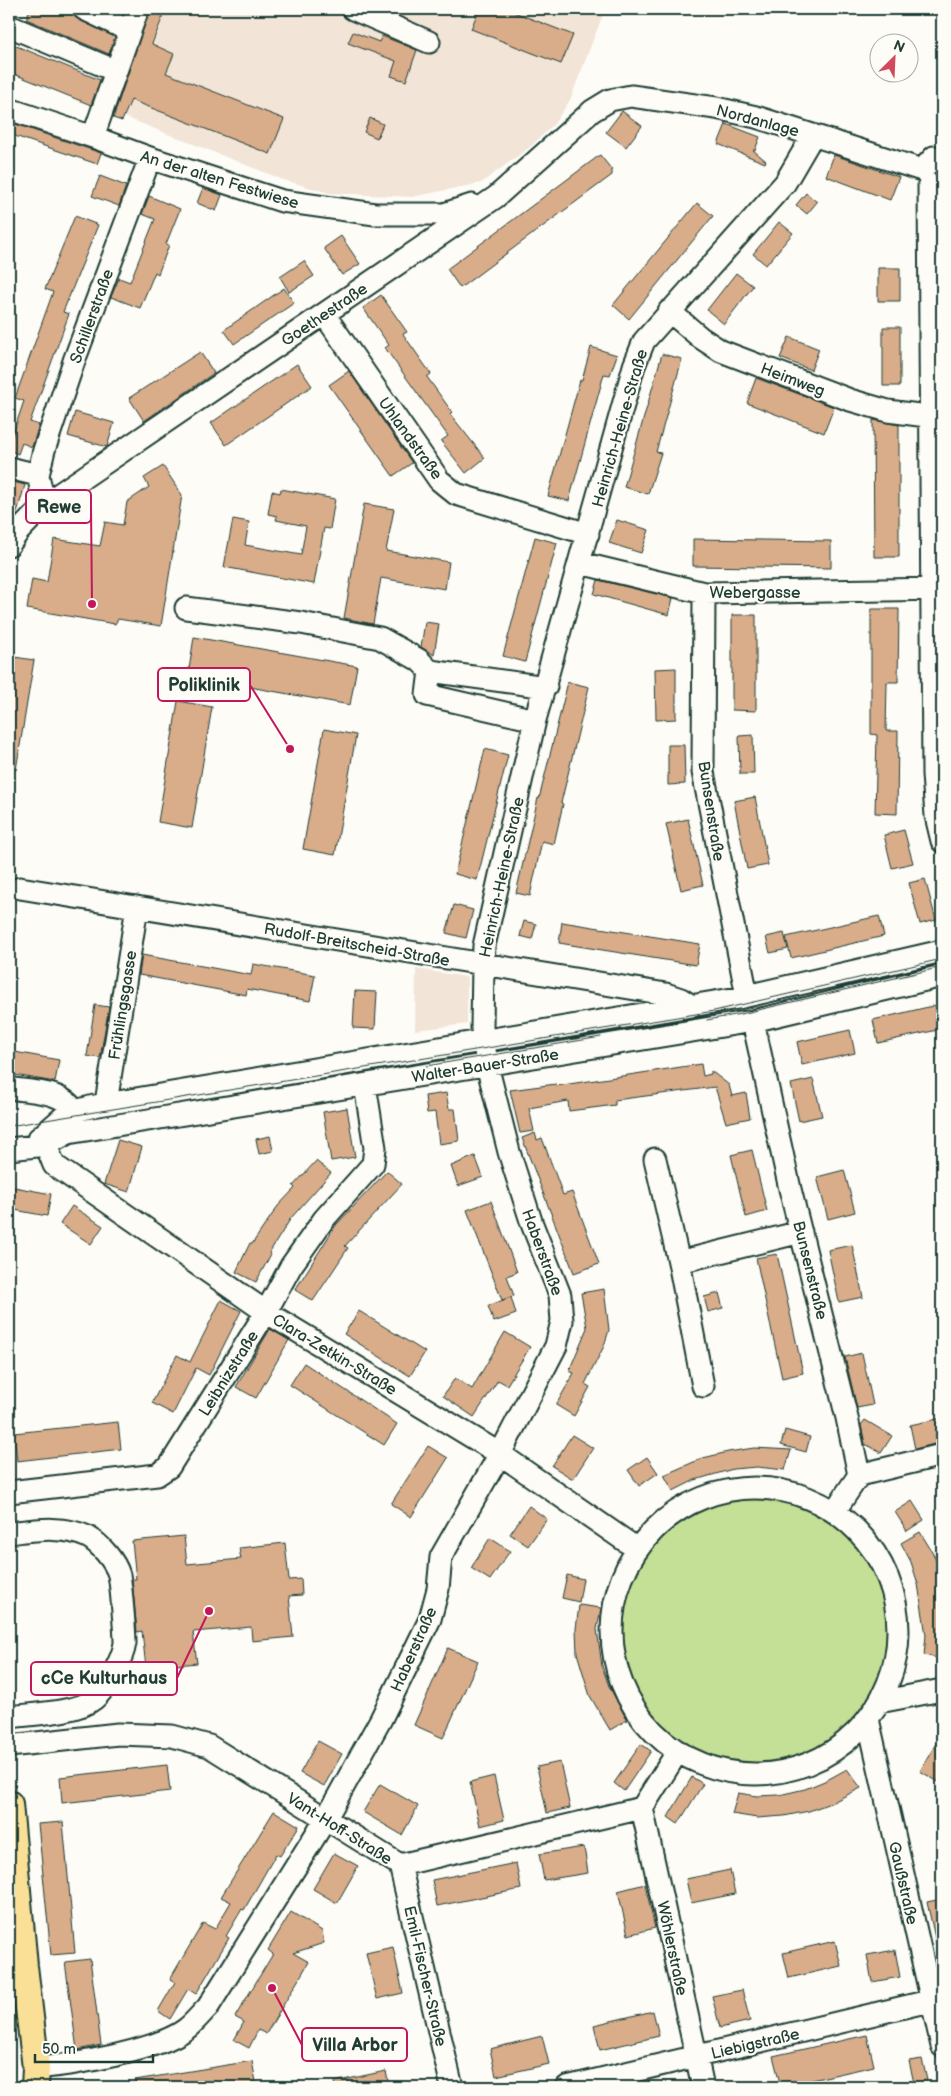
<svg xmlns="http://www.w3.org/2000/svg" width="951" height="2096" viewBox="0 0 951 2096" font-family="'Balsamiq Sans',sans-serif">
  <rect width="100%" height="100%" fill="#fdfcf7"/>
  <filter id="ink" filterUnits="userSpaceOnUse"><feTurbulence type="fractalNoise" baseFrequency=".02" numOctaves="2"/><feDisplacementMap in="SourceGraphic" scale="10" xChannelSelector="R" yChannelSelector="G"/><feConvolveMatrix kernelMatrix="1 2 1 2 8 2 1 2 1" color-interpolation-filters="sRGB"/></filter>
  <g filter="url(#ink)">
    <path fill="#f2e4d6" d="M167 9H605L570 100 554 124 530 147 481 183 412 197 329 193 284 180 125 117Z
      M416 969 467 977V1024L415 1030Z"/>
    <path fill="#c4df96" stroke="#728e65" d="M613 1631a142 142 0 1 1 284 0a142 142 0 1 1-284 0Z"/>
    <path fill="#d9ac8a" stroke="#1f3d34" d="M30 9H58L72 14V12L79 20 115 37 109 54 26 19Z
      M150 9H166L152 44 174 54 166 73 284 119 270 154 131 100 122 121 113 118Z
      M479 9H506L573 35 561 64 471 29Z
      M353 32 379 42 382 36 417 50 406 81 391 76 396 61 348 43Z
      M9 43 100 80 91 105 9 72Z
      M622 111 642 126 626 147 606 132Z
      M370 118 383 124 377 138 364 132Z
      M12 123 101 153 97 164 9 134Z
      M726 124 760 137 755 150H753L766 161 765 163 718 144Z
      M600 155 612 170V175L460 288 447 269Z
      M834 155 899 177 890 200 826 176Z
      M100 176 126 186 119 206 92 196Z
      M203 188 222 195 216 211 197 203Z
      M806 193 817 202 807 214 796 205Z
      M149 196 180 209 166 244 169 245 158 274 155 272 140 308 111 297 119 278 130 282 155 219 142 214Z
      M697 203 713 216 629 319 613 305Z
      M75 216 98 225 63 312 69 314 30 422 39 425 32 447 22 443 18 454 9 450V445L24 401 15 398 53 292 45 289Z
      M779 222 793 233 766 265 753 254Z
      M341 236 360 264 342 275 324 248Z
      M304 261 314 276 289 292 280 277Z
      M878 268H900V301H878Z
      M736 273 753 286 724 324 707 310Z
      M284 288 294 303 234 344 224 330Z
      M381 295 407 332 403 334 431 374 427 377 452 412 450 414 485 458 466 473 441 441 448 436 385 348 389 345 363 308Z
      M883 327H900V386H883Z
      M789 337 819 349 811 370 780 358Z
      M591 347 617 355 610 375 604 374 569 501 548 496 580 380H582Z
      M200 352 214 373 144 421 129 398Z
      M662 354 682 359 656 452 661 453 648 494 624 487Z
      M297 364 312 386 226 445 211 423Z
      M349 371 412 463 393 476 329 385Z
      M756 378 834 407 824 433 747 403Z
      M75 412 114 423 107 447 68 436Z
      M873 420 899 425V557H874Z
      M163 466 182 495 161 626 118 619 115 624 27 609 32 579 47 582 54 539 100 546 105 522 123 525 127 502 149 487 144 478Z
      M9 481 25 485 16 516 9 524Z
      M281 489 335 499 330 529 324 528 314 584 224 567 233 519 249 522 245 545 301 555 306 526 276 520 277 516 268 514 272 491 280 493Z
      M364 504 394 509 386 551 449 562 445 589 381 578 373 624 344 618Z
      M617 520 649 530 641 553 609 543Z
      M535 537 557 543 525 662 503 656Z
      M693 539 831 541V568L693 566Z
      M598 580 673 598 669 615 594 594Z
      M871 609H899L898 682H887L886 731H898L897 814 875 813 877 735 871 734Z
      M732 615H756V711L732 710Z
      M425 622 439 624 434 655 421 647Z
      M194 637 357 666 350 705 188 676Z
      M14 657 34 660 16 770H9V692Z
      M676 668V719L656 720 655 669Z
      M568 682 589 687 561 803 563 804 554 844 542 841 530 896 516 893 538 798 539 799Z
      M178 701 212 707 192 828 158 822Z
      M324 729 356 735 335 855 303 849Z
      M753 735 754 774H740L739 736Z
      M668 745H684L685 784 668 785Z
      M485 749 508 755 477 880 455 874Z
      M755 797 768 865 747 869 734 801Z
      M688 819 703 885 681 890 666 824Z
      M904 830 913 863 892 868 884 835Z
      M925 879 936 920 920 924 909 883Z
      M454 905 473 910 466 938 446 933Z
      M879 916 884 936 791 958 786 937Z
      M524 921 536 924 532 939 520 936Z
      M562 922 700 944 696 965 559 943Z
      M784 933 788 949 770 953 766 937Z
      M142 955 251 975 253 964 315 975 310 1001 247 989 246 995 139 975Z
      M355 991 377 992 375 1029 353 1028Z
      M941 1004 942 1029 878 1043 873 1020Z
      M95 1005 109 1007 100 1058 87 1056Z
      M850 1030 855 1053 802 1065 797 1042Z
      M9 1051 59 1060 55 1082 9 1074Z
      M701 1064 703 1076 711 1074V1071L729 1085 732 1096 746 1093 750 1118 726 1123 715 1087 615 1100V1105L569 1111 568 1101 529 1108 534 1131 520 1133 510 1090 556 1084V1086Z
      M813 1079 822 1116 799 1121 791 1084Z
      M446 1093 449 1109H455L459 1141 439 1144 435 1112 427 1113 425 1096Z
      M347 1108 355 1157 331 1161 323 1112Z
      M535 1133 537 1140 542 1138 563 1195 572 1192 599 1264 574 1273 522 1138Z
      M270 1136 273 1151 259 1154 256 1139Z
      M118 1140 142 1147 129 1192 104 1184Z
      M752 1150 767 1211 746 1217 731 1155Z
      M475 1156 483 1177 458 1186 451 1166Z
      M316 1161 331 1173 291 1218 269 1253 271 1254 256 1282 236 1272 250 1243 252 1244 278 1206 295 1188 293 1186Z
      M844 1170 855 1212 828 1219 817 1177Z
      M387 1171 402 1184 345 1246 348 1248 313 1301 295 1290 336 1225Z
      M9 1186 51 1194 47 1216 9 1209Z
      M491 1201 517 1272 507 1276 514 1296 502 1300 467 1210Z
      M72 1206 103 1226 91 1244 60 1224Z
      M852 1245 863 1297 839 1302 828 1250Z
      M777 1254 803 1373 782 1378 756 1258Z
      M604 1289 609 1330 604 1346 585 1384 590 1387 574 1416 556 1405 574 1373 569 1371 587 1328 581 1293Z
      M719 1293 723 1308 708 1312 704 1297Z
      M511 1297 516 1314 494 1322 488 1306Z
      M221 1300 241 1311 209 1375 196 1368 173 1414 152 1403 177 1355 190 1362Z
      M359 1311 425 1352 410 1376 344 1334Z
      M270 1329 289 1340 256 1398 236 1387Z
      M505 1332 530 1347 507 1385 498 1380 474 1417 443 1396 455 1378 472 1389Z
      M862 1353 873 1405 857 1408 845 1357Z
      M304 1363 397 1424 384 1445 290 1385Z
      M942 1418V1442L915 1449 910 1425Z
      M865 1420 892 1436 881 1453 865 1444 861 1425Z
      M118 1422 121 1449 17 1461 14 1433Z
      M785 1430 810 1437 806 1452 781 1445Z
      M572 1435 593 1448 573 1479 552 1466Z
      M428 1446 448 1458 411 1517 391 1504Z
      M754 1448 791 1450 785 1470 757 1467 733 1469 695 1480 673 1491 664 1475 703 1458 728 1452Z
      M647 1457 658 1473 639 1486 628 1470Z
      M912 1501 924 1520 907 1531 895 1512Z
      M529 1506 547 1519 528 1546 510 1534Z
      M920 1532 933 1553 942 1576V1659L924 1655 926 1635 918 1584 911 1562 901 1543Z
      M184 1536 187 1564 241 1559 239 1548 285 1543 289 1580 301 1579 302 1595 289 1596 293 1637 252 1641 251 1627 193 1632 197 1663 146 1668 142 1631 137 1632 132 1579H136L132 1541Z
      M490 1538 510 1551 490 1580 471 1568Z
      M567 1575 583 1579 579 1602 562 1598Z
      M579 1605 601 1608 597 1629 602 1666 609 1686 627 1720 610 1730 590 1696 577 1653 576 1629Z
      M448 1648 478 1661 443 1738 414 1725Z
      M942 1733V1784L920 1771Z
      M318 1741 342 1754 324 1786 300 1773Z
      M641 1744 651 1751 624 1791 614 1783Z
      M560 1762 570 1808 547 1813 537 1767Z
      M167 1765 170 1791 62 1803 60 1777Z
      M847 1769 861 1788 833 1802 809 1811 784 1816 757 1818 732 1814 738 1793 757 1796 779 1795 805 1789 827 1780Z
      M494 1776 504 1820 480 1826 470 1782Z
      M692 1777 703 1784 678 1824 668 1817Z
      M380 1784 418 1806 402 1835 363 1812Z
      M274 1811 299 1826 280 1856 276 1854 244 1910 242 1909 226 1936 229 1938 196 1994 188 1989 170 2019 158 2011 175 1982 170 1979 203 1923 215 1929 231 1902 221 1897Z
      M63 1822 75 1953 51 1955 38 1824Z
      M584 1847 588 1873 544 1880 539 1854Z
      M334 1853 358 1866 337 1903 313 1889Z
      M516 1863 521 1889 437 1906 432 1880Z
      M730 1870 735 1894 691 1903 686 1879Z
      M645 1884 655 1928 628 1935 618 1891Z
      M942 1899V1947H937L927 1902Z
      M291 1912 322 1931 324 1943 293 1953 309 1962 266 2034 258 2030 249 2048 234 2040 244 2022 235 2017 273 1954 268 1950Z
      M835 1941 841 1966 789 1978 783 1953Z
      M393 1947 403 1993 377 1999 366 1953Z
      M895 1950 900 1977 872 1982 867 1955Z
      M90 1959 101 2045 77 2050 65 1962Z
      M742 1990 750 2021 720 2028 712 1996Z
      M653 2011 659 2036 600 2050 594 2025Z
      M867 2035 874 2066 781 2087 773 2056Z
      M542 2036 549 2064 496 2076 490 2049Z
      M922 2059 927 2080 914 2083 909 2061Z
      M252 2061 257 2087H136L135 2080Z
      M386 2071 389 2087H335L334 2082Z"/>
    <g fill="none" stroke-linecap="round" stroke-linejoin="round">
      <defs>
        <path id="minor" d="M84 9 130 31 93 137
          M353 9 429 42
          M9 28H14L116 71
          M130 31 138 9
          M9 109 93 137 150 158 282 201 375 214H444L472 205
          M929 184 933 774 936 816 942 841
          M669 311 701 338 721 351 850 400 888 411 942 418
          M324 314 439 480 456 494 588 534
          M9 468 38 475 41 489 46 503 19 531 9 545
          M38 475 44 450 74 361 150 158
          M46 503 496 197 592 111 610 100 631 96 716 108 756 117 922 170 934 157 942 159
          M580 563 704 593 942 589
          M704 593 703 772 747 996
          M186 608 301 623 380 638 419 660 430 671 427 695 535 720
          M430 671 546 687
          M20 888 666 994 681 999 692 1006
          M753 1021 790 1189 847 1418 859 1475 834 1512
          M9 1088C30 1092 63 1090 74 1111
          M106 1103 137 907
          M38 1139 68 1113 94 1106 738 998 942 951
          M46 1145 54 1165 266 1312 500 1454 637 1549
          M9 1149 46 1145 68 1133 753 1021 942 976
          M655 1159 679 1262 801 1232
          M679 1262 703 1386
          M859 1475 942 1455
          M612 1631a143 143 0 1 1 286 0a143 143 0 1 1-286 0Z
          M9 1492 157 1475 169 1467 266 1312 291 1266 324 1219 373 1164 375 1148 365 1085
          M9 1533C34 1530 63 1525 88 1537 100 1544 115 1561 119 1575 121 1584 125 1633 125 1643 123 1659 106 1689 94 1699 77 1713 31 1714 9 1717
          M879 1702 942 1690
          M868 1719 942 2046
          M9 1746 118 1734 172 1736 209 1746 400 1865 642 1808 678 1751
          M642 1808 703 2087
          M400 1865 452 2087
          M36 2068C73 2065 157 2051 186 2029 194 2023 201 2014 208 2007L325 1820 381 1719 430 1619 438 1589 441 1557 500 1454 556 1346 562 1321 560 1295 532 1224 509 1152 487 1065 482 1028 483 965 484 946 535 720 634 366 644 341 785 183 813 135
          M567 2087 942 1998"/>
        <path id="major" d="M9 1804 24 1966 36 2068 35 2087"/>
      </defs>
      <use href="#minor" stroke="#1f3d34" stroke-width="25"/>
      <use href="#major" stroke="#1f3d34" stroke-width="30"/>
      <use href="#minor" stroke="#fdfcf7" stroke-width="21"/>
      <use href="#major" stroke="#fadf96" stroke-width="26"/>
      <path stroke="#1f3d34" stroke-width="1" d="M707 1020 741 1014 942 967
        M426 1066 601 1037
        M9 1126 714 1011 942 959"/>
    </g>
  </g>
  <g text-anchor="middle" stroke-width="4.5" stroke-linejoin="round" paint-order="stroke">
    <g font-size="16" fill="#1f3d34" stroke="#fdfcf7">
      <text transform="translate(758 120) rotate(15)" y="6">Nordanlage</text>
      <text transform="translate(220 179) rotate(17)" y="6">An der alten Festwiese</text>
      <text transform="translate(324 314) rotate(-34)" y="6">Goethestraße</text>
      <text transform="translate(91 316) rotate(-70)" y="6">Schillerstraße</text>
      <text transform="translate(793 379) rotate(21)" y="6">Heimweg</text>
      <text transform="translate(619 428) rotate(-74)" y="6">Heinrich-Heine-Straße</text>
      <text transform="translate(411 438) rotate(54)" y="6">Uhlandstraße</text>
      <text x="755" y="598">Webergasse</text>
      <text transform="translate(712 811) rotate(81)" y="6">Bunsenstraße</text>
      <text transform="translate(501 877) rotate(-78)" y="6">Heinrich-Heine-Straße</text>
      <text transform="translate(357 944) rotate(10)" y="6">Rudolf-Breitscheid-Straße</text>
      <text transform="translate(122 1005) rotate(-81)" y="6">Frühlingsgasse</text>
      <text transform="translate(485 1065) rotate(-9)" y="6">Walter-Bauer-Straße</text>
      <text transform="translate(543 1252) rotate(70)" y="6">Haberstraße</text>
      <text transform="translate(811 1270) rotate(76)" y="6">Bunsenstraße</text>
      <text transform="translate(335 1354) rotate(31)" y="6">Clara-Zetkin-Straße</text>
      <text transform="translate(228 1373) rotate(-58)" y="6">Leibnizstraße</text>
      <text transform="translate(413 1649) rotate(-66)" y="6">Haberstraße</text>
      <text transform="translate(340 1828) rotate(32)" y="6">Vant-Hoff-Straße</text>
      <text transform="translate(904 1883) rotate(77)" y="6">Gaußstraße</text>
      <text transform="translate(673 1948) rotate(78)" y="6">Wöhlerstraße</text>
      <text transform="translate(426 1976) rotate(77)" y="6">Emil-Fischer-Straße</text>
      <text transform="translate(755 2043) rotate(-13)" y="6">Liebigstraße</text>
    </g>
  </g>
  <path fill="none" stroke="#c2185b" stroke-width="2" d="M92 604L91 506M290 749L250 685M209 1611L177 1678M272 1988L302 2045"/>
  <g fill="#c2185b" stroke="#fdfcf7" stroke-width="2">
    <circle cx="92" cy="604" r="5"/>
    <circle cx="290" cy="749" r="5"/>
    <circle cx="209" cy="1611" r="5"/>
    <circle cx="272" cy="1988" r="5"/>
  </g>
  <g fill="#fdfcf7" stroke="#c2185b" stroke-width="2">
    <rect x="26" y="490" width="65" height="33" rx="5"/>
    <rect x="158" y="668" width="92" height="33" rx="5"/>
    <rect x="31" y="1662" width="146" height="33" rx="5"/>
    <rect x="302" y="2028" width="105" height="33" rx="5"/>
  </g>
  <g font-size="18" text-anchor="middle" font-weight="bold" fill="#1f3d34">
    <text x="59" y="513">Rewe</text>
    <text x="204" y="691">Poliklinik</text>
    <text x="104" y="1684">cCe Kulturhaus</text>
    <text x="355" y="2051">Villa Arbor</text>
  </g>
  <rect width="951" height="2096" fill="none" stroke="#fdfcf7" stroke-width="30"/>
  <rect x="15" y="15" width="921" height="2066" fill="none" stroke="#1f3d34" stroke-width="2" filter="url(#ink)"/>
  <g transform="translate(894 58) rotate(24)"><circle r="24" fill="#fdfcf7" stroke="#a4b0a9"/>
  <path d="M0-4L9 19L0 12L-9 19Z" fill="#d1495b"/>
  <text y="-8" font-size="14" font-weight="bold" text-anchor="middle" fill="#1f3d34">N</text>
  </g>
  <path d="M35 2054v8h118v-8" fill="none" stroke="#1f3d34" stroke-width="2.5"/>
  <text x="42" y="2054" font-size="15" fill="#1f3d34" stroke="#fdfcf7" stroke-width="4" paint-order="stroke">50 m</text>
</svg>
